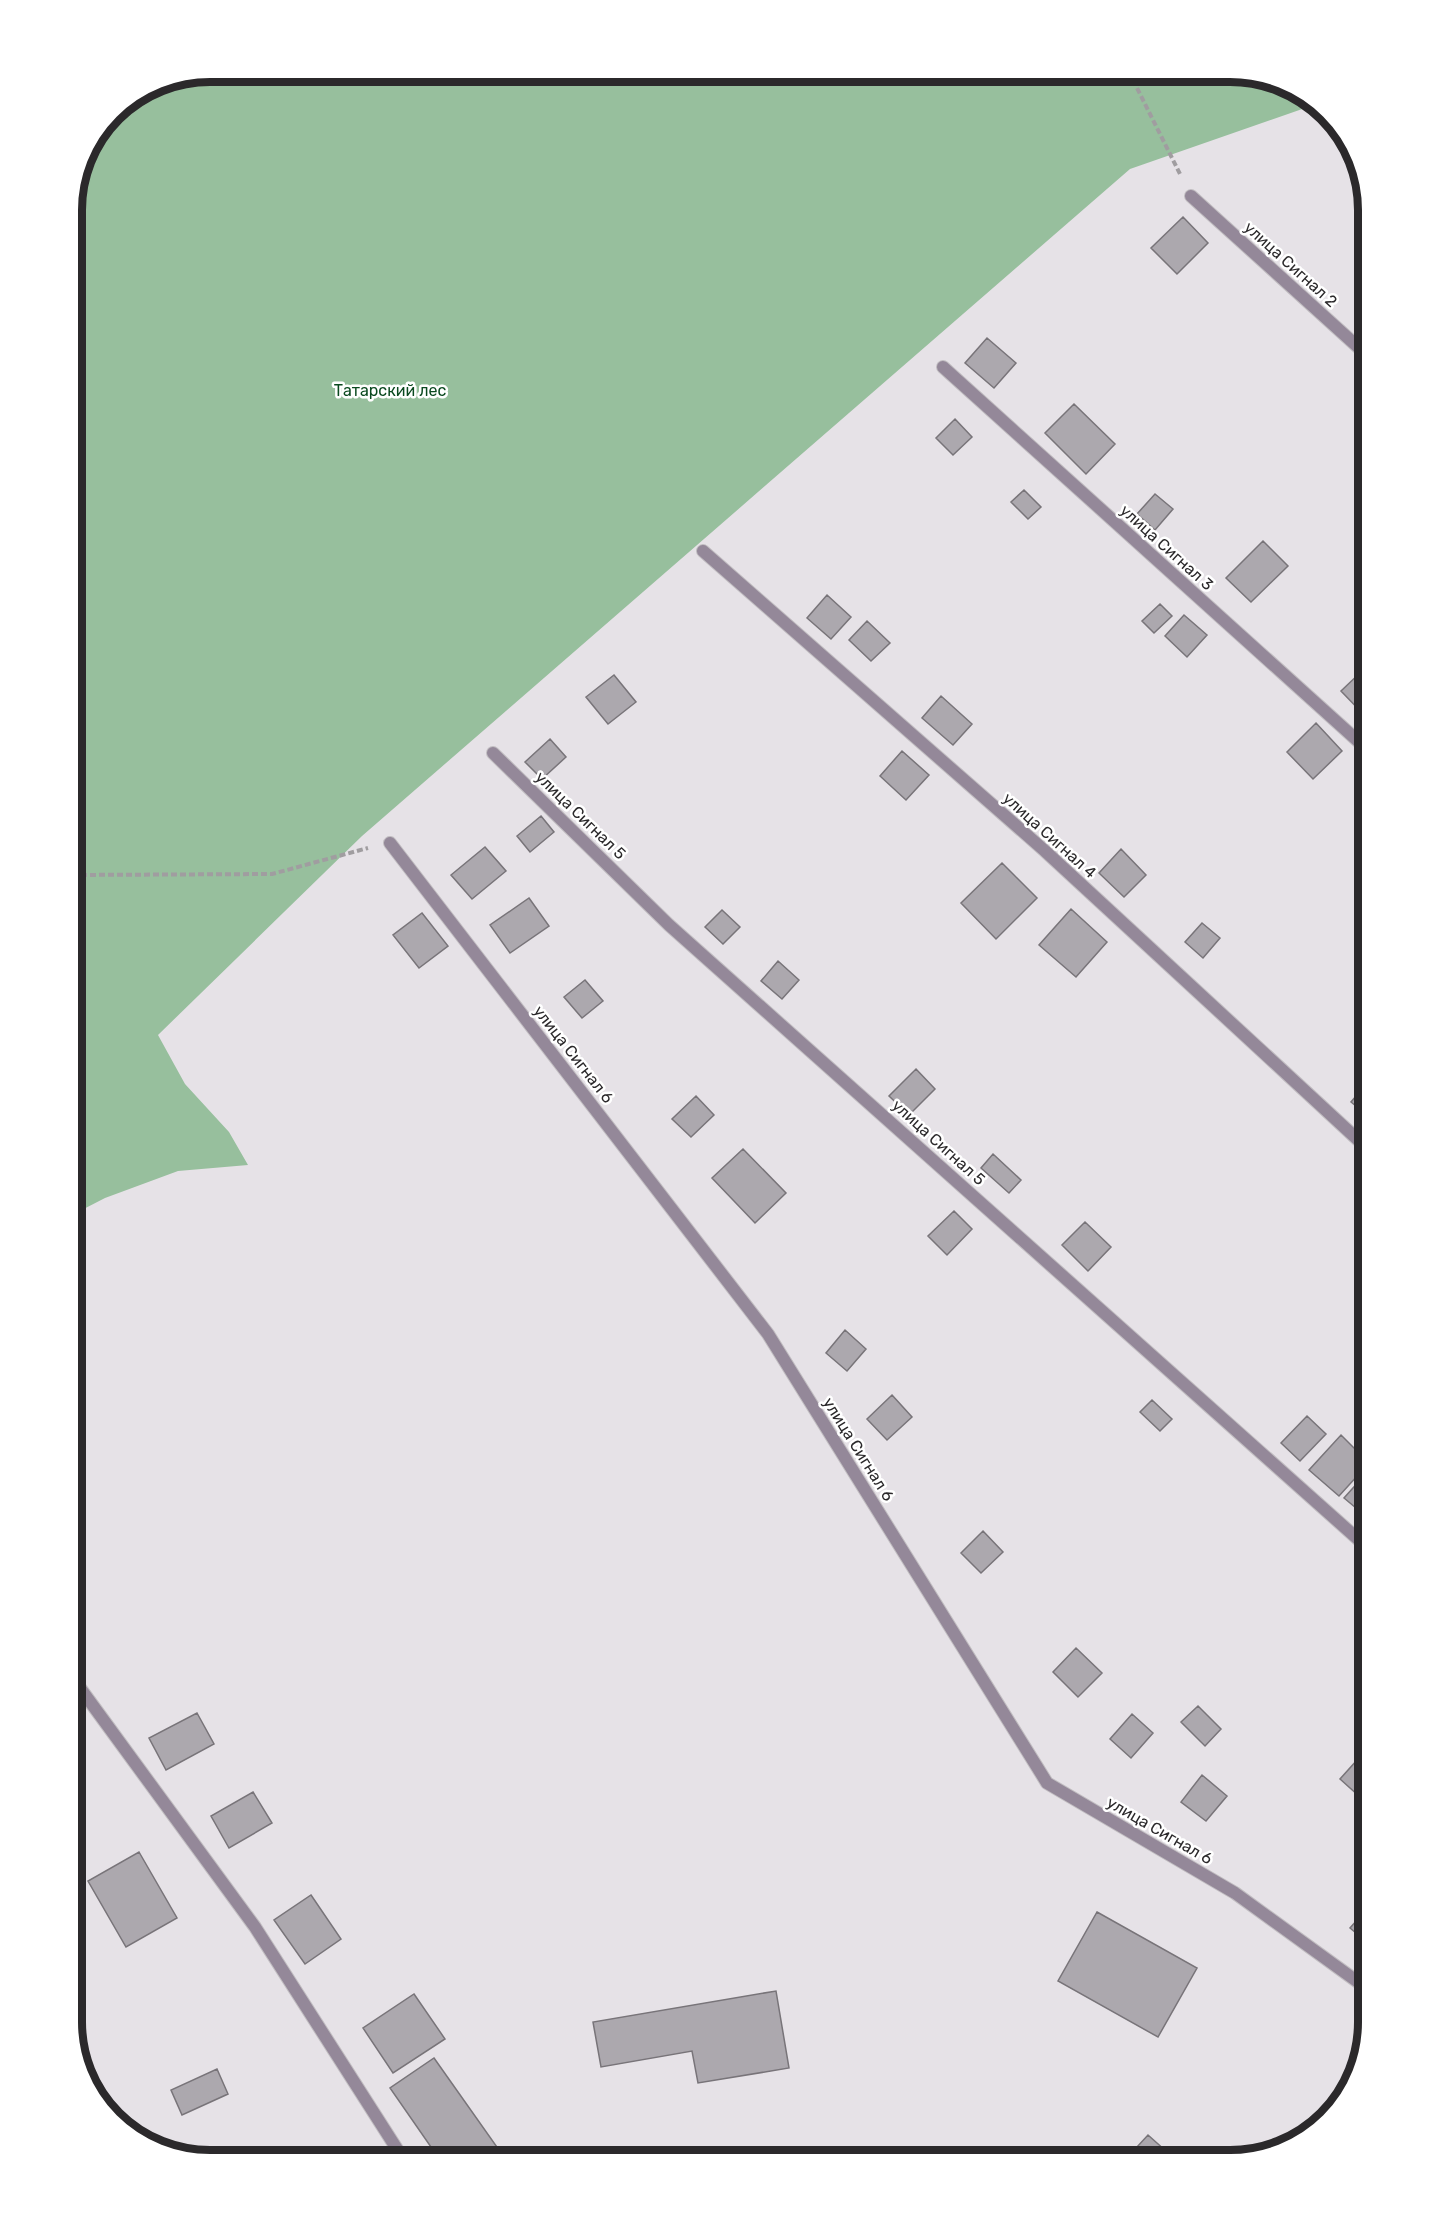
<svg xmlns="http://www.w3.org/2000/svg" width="1441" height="2232" viewBox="0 0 1441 2232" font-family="Rubik,sans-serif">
  <rect width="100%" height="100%" fill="#e6e2e7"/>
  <path fill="#97bf9d" d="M210 72H1240L1307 95 1317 107H1308L1130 169 362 836 158 1035 185 1084 229 1132 248 1165 178 1171 105 1198 72 1215V201L83 157 113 112 158 82Z"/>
  <path fill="#aca8ae" stroke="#787479" stroke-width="1.5" d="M1183 217 1208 243 1177 274 1151 248Z
    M987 338 1016 363 994 388 965 363Z
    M1074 404 1115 444 1086 474 1045 433Z
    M955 419 972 437 953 455 936 438Z
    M1024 490 1041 507 1028 519 1011 502Z
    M1155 494 1173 509 1155 530 1137 514Z
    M1263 541 1288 566 1251 602 1226 578Z
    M827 595 851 617 831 639 807 618Z
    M1160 604 1172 616 1154 633 1142 621Z
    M1184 615 1207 635 1187 657 1165 636Z
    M867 621 890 643 871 661 849 640Z
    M1364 669 1369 675 1367 718 1341 691Z
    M614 675 636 702 608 724 586 697Z
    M941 696 972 724 953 745 922 718Z
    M1316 723 1342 751 1313 779 1287 752Z
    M550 739 566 757 542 779 525 762Z
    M902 751 929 775 906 800 880 776Z
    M541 816 554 832 530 852 517 836Z
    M485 847 506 871 472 899 451 875Z
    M1121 849 1146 875 1124 897 1099 873Z
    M1002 863 1037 898 996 939 961 903Z
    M529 898 549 926 510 953 490 925Z
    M1071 909 1107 942 1076 977 1039 945Z
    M722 910 740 927 723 944 705 927Z
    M422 913 448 946 419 968 393 935Z
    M1202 923 1220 938 1203 958 1185 942Z
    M778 961 799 980 782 999 761 981Z
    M585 980 603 1001 582 1018 564 997Z
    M916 1069 935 1089 909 1115 889 1096Z
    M1369 1081V1117L1351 1102Z
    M696 1096 714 1115 691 1137 672 1119Z
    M743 1149 786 1193 755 1223 712 1178Z
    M993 1154 1021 1180 1009 1193 981 1168Z
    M954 1211 972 1229 947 1255 928 1236Z
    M1085 1222 1111 1247 1088 1271 1062 1245Z
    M845 1330 866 1349 847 1371 826 1353Z
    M892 1395 912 1417 887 1440 867 1419Z
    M1152 1400 1172 1419 1160 1431 1140 1412Z
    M1307 1416 1326 1434 1300 1461 1281 1443Z
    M1341 1435 1369 1463 1339 1496 1309 1470Z
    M1361 1479 1369 1486V1493L1356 1508 1344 1498Z
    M983 1531 1003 1552 981 1573 961 1553Z
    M1076 1648 1102 1673 1078 1697 1053 1672Z
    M1198 1706 1221 1729 1205 1746 1181 1722Z
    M197 1713 214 1744 166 1770 149 1738Z
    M1132 1714 1153 1733 1131 1758 1110 1739Z
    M1367 1749 1369 1750V1805L1340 1779Z
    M1202 1775 1227 1796 1206 1821 1181 1802Z
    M253 1792 272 1823 229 1848 211 1816Z
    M139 1852 177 1918 126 1947 88 1881Z
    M311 1895 341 1939 305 1964 274 1920Z
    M1366 1910 1369 1912V1944L1350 1928Z
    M1097 1912 1197 1968 1158 2037 1058 1981Z
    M776 1991 789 2068 698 2083 692 2051 601 2067 593 2022Z
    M414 1994 445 2039 393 2073 363 2028Z
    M434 2058 504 2157 500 2160H440L390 2088Z
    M217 2069 228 2094 182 2115 171 2090Z
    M1148 2135 1176 2160H1125Z"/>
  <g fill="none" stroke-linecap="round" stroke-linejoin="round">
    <defs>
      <path id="street" d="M1191 196 1369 357
        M943 367 1369 751
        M703 551 1045 851 1369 1150
        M493 753 669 925 1369 1549
        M390 843 768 1334 1047 1783 1235 1893 1369 1990
        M72 1677 255 1927 404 2160"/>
    </defs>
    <use href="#street" stroke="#c1bdc1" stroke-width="14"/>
    <path stroke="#a09da0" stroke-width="4" stroke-dasharray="6 3" stroke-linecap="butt" d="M1129 72 1181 176
      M72 875 272 874 368 848"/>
    <use href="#street" stroke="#948899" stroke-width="12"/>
  </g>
  <g text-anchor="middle" stroke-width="5" stroke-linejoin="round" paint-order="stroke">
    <g font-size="16" fill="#2b292b" stroke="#fff">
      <text transform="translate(1291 264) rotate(42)" y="6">улица Сигнал 2</text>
      <text transform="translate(1167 547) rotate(42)" y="6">улица Сигнал 3</text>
      <text transform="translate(581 815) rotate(44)" y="6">улица Сигнал 5</text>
      <text transform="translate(1050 835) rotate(42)" y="6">улица Сигнал 4</text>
      <text transform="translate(574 1054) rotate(52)" y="6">улица Сигнал 6</text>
      <text transform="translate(939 1142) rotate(42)" y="6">улица Сигнал 5</text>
      <text transform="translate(859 1449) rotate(58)" y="6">улица Сигнал 6</text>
      <text transform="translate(1160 1830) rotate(30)" y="6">улица Сигнал 6</text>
    </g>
    <g font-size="16" fill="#0a491f" stroke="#fff">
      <text x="390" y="396">Татарский лес</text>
    </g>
  </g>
  <path d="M0 0H1441V2232H0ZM210 82H1230A128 128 0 0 1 1358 210V2022A128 128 0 0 1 1230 2150H210A128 128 0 0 1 82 2022V210A128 128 0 0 1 210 82Z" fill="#fff" fill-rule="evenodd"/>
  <path fill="none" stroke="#2b292b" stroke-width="8" d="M210 82H1230A128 128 0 0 1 1358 210V2022A128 128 0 0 1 1230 2150H210A128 128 0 0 1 82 2022V210A128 128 0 0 1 210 82Z"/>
</svg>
